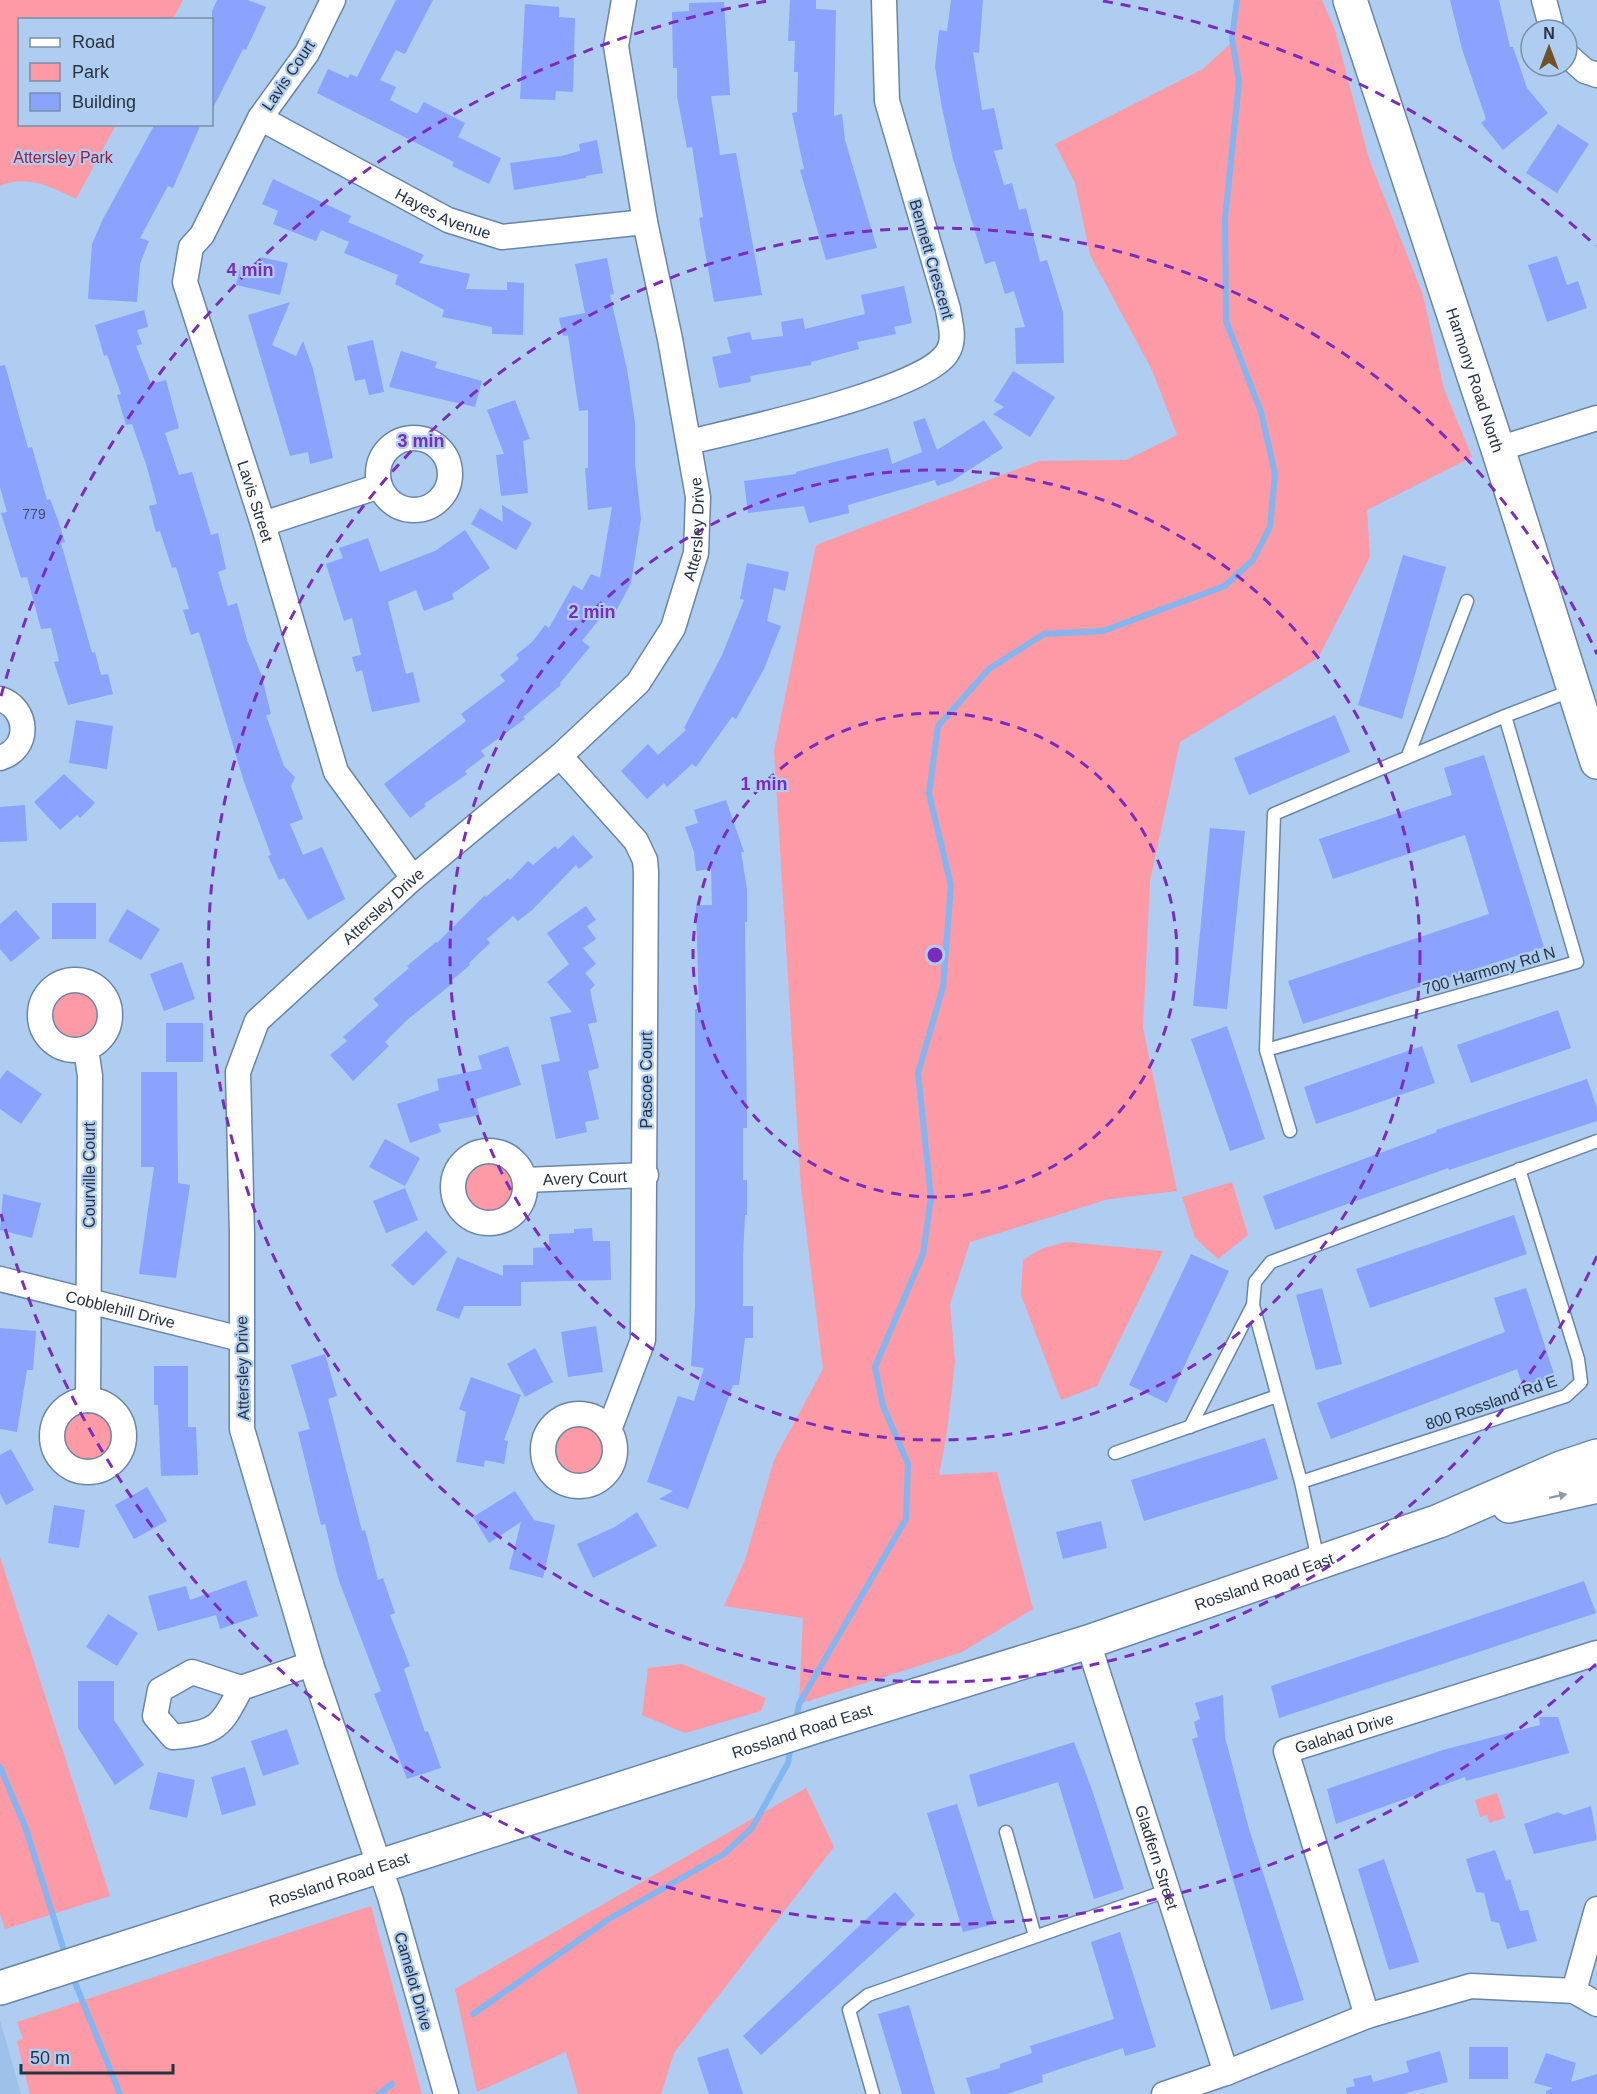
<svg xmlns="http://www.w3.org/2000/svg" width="1597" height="2094" viewBox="0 0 1597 2094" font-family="Arial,sans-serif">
  <rect width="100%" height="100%" fill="#aecdf0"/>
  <path fill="#9ec1ea" d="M0 2020 21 2094H0Z"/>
  <path fill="#fe99a6" d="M0 0H183L173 19 20 20V124L116 125 76 199C51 187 28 174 0 186Z
    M1237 0H1322L1335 30 1369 159 1423 295 1444 389 1472 457 1367 510 1370 557 1318 658 1180 742 1150 881 1143 1028 1177 1191 1109 1199 970 1242 950 1304 955 1362 947 1432 939 1475 997 1472 1033 1609 962 1652 799 1704 803 1618 724 1606 745 1560 774 1460 823 1369 801 1188 774 751 816 545 1039 461 1126 460 1177 435 1152 370 1090 255 1075 183 1055 144 1203 69 1231 43Z
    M49 1015a26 26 0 1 1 52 0a26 26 0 1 1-52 0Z
    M463 1188a26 26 0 1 1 52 0a26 26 0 1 1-52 0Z
    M1232 1182 1248 1235 1218 1259 1195 1238 1182 1197Z
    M1066 1242 1163 1251 1097 1386 1061 1400 1021 1295 1023 1260 1041 1249Z
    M62 1435a26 26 0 1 1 52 0a26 26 0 1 1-52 0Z
    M553 1451a26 26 0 1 1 52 0a26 26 0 1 1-52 0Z
    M0 1557 110 1896 5 1929 0 1914Z
    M682 1664 766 1698 761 1711 685 1733 642 1715 648 1668Z
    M806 1788 834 1847 674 2053 661 2094H578L566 2052 477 2092 455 1989Z
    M1497 1793 1505 1818 1489 1823 1487 1815 1480 1817 1475 1800Z
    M371 1906 422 2094H30L17 2041 23 2039 17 2022Z"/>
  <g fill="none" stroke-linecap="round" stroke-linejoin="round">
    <path stroke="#81b6f1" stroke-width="6" d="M796 1720 799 1704 906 1519 908 1464 883 1406 875 1367 923 1254 931 1198 918 1073 943 987 951 885 929 794 938 726 989 669 1044 634 1103 631 1225 586 1253 560 1270 527 1275 474 1261 412 1226 321 1225 219 1239 82 1232 38 1237 0
      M0 1767 26 1829 66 1957
      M72 1975 120 2094
      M473 2014 609 1919 724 1854 752 1828 788 1763 791 1745
      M379 2094 392 2084"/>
  </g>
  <path fill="#8ba2fe" d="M217 0H248L266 7 246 50 243 49 212 110V11Z
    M396 0H433L405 54 396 50 380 80 396 87 390 100 417 114 424 102 465 123 458 137 501 158 489 184 452 166 454 162 317 93 328 69 348 78 350 74 357 77Z
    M790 0H816V9L836 10 834 116 842 114 845 140 877 248 826 260 800 170 804 169 792 113 797 112 798 72H794L795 41H788Z
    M951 0H983L979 53 973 52 982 110 994 108 1003 149 994 151 1004 185 1012 183 1019 210 1026 208 1040 262 1047 260 1063 312 1064 363 1016 364 1015 328 1025 327 1014 291 1005 294 995 261 985 264 953 159 942 108 935 67 939 30 947 31Z
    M1450 0H1499L1510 47H1513L1527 88 1548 113 1503 150 1481 123 1486 119 1462 49Z
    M724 2 730 95 711 96 720 155 736 153 762 295 714 302 699 218 703 217 692 147 687 148 677 96V68H673L672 12 689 11V3Z
    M525 4 559 7V17L575 18 573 92 556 91 555 100 520 99Z
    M155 124H201L173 188 168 186 140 238 149 241 140 264 137 302 88 299 92 244 103 219Z
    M1558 124 1589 144 1557 193 1526 173Z
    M597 140 603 173 586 176V178L514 190 510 163 561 156 580 151 579 144Z
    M273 179 351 216 348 222 424 255 419 263 470 274 466 289 507 290V282L524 283 523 335 492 334V327L442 317 444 310 395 284 398 275 344 253 349 242 321 230 316 241 273 224 278 211 262 204Z
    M1557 256 1567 285 1578 281 1587 308 1547 322 1528 265Z
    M260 257 288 263 280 295 236 285 241 264 257 268Z
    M607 258 614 294 610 295 627 369 635 422V463L641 519 631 583 613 617 605 612 582 641 590 647 560 683 561 685 523 717 525 719 481 751 485 756 465 771 467 774 424 804 426 806 410 818 384 784 466 721 461 714 505 681 500 675 519 659 516 655 532 642 545 625 549 628 573 585 582 590 591 574 600 578 612 507 588 510 585 468H588V410L579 411 568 335 563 336 559 318 585 313 575 264Z
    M904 286 912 323 894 327 896 334 857 342 859 349 811 362V365L750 376 751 382 719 388 712 357 731 353 727 337 750 332 752 340 783 336 781 322 803 318 805 329 865 314 861 295Z
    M290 302 272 345 296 356 303 341 313 369 333 458 310 464 308 452 290 456 248 315Z
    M144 310 148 327 137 330 142 344 136 346 151 384 166 380 179 428 165 433 179 475 192 472 211 535 218 533 226 569 218 572 228 606 237 603 247 640 261 674 271 714 266 715 284 766 295 777 291 786 303 819 290 824 303 855 322 847 345 899 308 920 284 878 279 880 268 856 271 855 244 782 199 632 191 635 183 610 189 609 176 567 172 568 160 531 156 532 149 506 157 504 146 464 132 424 126 425 117 395 121 394 107 355 104 356 95 325Z
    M373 340 384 392 369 395 365 379 355 381 347 346Z
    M401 351 437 362 435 368 482 381 475 407 389 387Z
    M5 365 28 448 32 447 47 500 50 499 58 520 65 542 61 543 92 653 95 652 101 675 108 674 113 694 68 705 54 662 59 661 51 628 41 629 27 577 21 578 1 513 7 512 0 487V366Z
    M1013 371 1055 397 1030 437 993 414 1004 407 994 401Z
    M515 400 530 439 523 441 528 493 501 496 496 455 504 454 487 410Z
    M925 418 937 450 984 420 1003 448 952 481 937 486 935 480 848 505 849 513 809 523 804 506 748 513 744 481 796 474V472L888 448 892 464 922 452 913 422Z
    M502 505 532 523 516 550 471 524 480 508 503 522Z
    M465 530 490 568 452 594 454 599 424 611 416 590 388 602 406 674 413 672 420 702 372 712 362 670 356 672 352 657 361 655 352 618 344 621 326 564 343 558 339 548 368 538 380 572 435 551Z
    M1403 555 1446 567 1402 719 1358 705Z
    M747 563 789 572 785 591 774 588 767 621 781 626 764 669 736 719 732 717 696 767 692 764 667 787 664 783 647 799 621 771 648 744 658 755 686 730 684 728 722 655 744 600 740 599Z
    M1335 715 1350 752 1249 795 1234 758Z
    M76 720 113 726 107 769 69 763Z
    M1484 755 1544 947 1303 1024 1288 981 1489 914 1465 835 1333 879 1319 839 1452 795 1444 768Z
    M64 774 95 803 80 818 77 815 60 830 34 802Z
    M726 800 744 852H741L747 889V922H745L747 1128H743V1180H747V1215H745L743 1256V1306H753V1338H745L739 1385H733L688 1509 659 1499 673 1491 647 1482 678 1396 694 1401 704 1368 691 1366 695 1306V1009H699L696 905H712L711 869 696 871 694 852 685 827 698 823 694 810Z
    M25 805 27 841 0 842V807Z
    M1210 828 1245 831 1227 1009 1193 1006Z
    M573 835 593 857 579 869 576 865 532 910 518 921 513 916 487 939 490 943 469 963 470 965 451 981 453 983 407 1020 385 1042 389 1046 353 1081 330 1055 347 1041 343 1037 379 1005 373 999 409 968 407 966 436 942 437 943 485 895 486 897 508 878 510 880 528 861 533 865 555 846 558 849Z
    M52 903H96V939H52Z
    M586 906 596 920 587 926 596 939 583 948 596 964 585 973 595 985 590 990 597 1022 588 1024 599 1068 588 1071 599 1119 585 1122 587 1132 556 1139 541 1065 560 1061 550 1017 572 1012 547 982 569 964 547 933Z
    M127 909 160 929 141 960 108 941Z
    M16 910 40 938 11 962 0 949V924Z
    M182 962 195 999 164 1011 150 974Z
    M1558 1010 1571 1048 1471 1083 1457 1045Z
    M166 1023H203V1062H166Z
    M1227 1026 1265 1139 1230 1151 1191 1039Z
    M508 1046 521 1085 476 1099 479 1115 438 1124 441 1132 410 1143 397 1104 439 1090 437 1079 482 1069 478 1056Z
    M1422 1046 1435 1083 1316 1124 1304 1087Z
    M7 1070 42 1094 21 1124 0 1109V1079Z
    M141 1072H177L178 1183 190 1185 176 1278 139 1274 154 1167H141Z
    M1587 1079 1597 1108V1121L1449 1170 1448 1168 1275 1230 1263 1196 1437 1132 1436 1130Z
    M385 1139 420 1158 405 1186 369 1167Z
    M405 1188 418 1220 386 1233 373 1201Z
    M3 1194 41 1203 32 1238 0 1230Z
    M1514 1215 1527 1254 1370 1308 1356 1269Z
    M592 1228 593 1241H610L611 1280 521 1282V1306H464L459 1319 436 1310 457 1257 503 1276V1265H533V1248L549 1247V1234L574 1233V1229Z
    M426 1231 447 1252 413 1286 391 1265Z
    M1191 1254 1229 1271 1167 1403 1129 1385Z
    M1322 1288 1342 1364 1316 1370 1296 1295Z
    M1526 1288 1555 1377 1523 1387 1517 1369 1331 1439 1317 1403 1505 1332 1494 1298Z
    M596 1326 603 1372 568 1377 561 1332Z
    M0 1328 36 1331 33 1370H27L17 1432 0 1429Z
    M535 1348 553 1382 525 1397 507 1364Z
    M325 1354 337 1396 328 1399 362 1531 365 1530 378 1580 383 1578 395 1613 390 1615 410 1666 404 1669 425 1732 428 1731 441 1768 407 1779 374 1694 381 1691 338 1578 325 1524 321 1525 298 1432 310 1429 291 1365Z
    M154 1366H188V1427H196L198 1475 161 1476 158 1405H154Z
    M471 1377 521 1395 504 1440 508 1441 504 1464 485 1460 484 1467 456 1462 466 1412 459 1409Z
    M1265 1438 1278 1479 1144 1521 1131 1480Z
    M11 1449 34 1490 6 1505 0 1494V1455Z
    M147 1487 167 1521 134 1539 115 1505Z
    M515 1491 534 1520 555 1525 543 1578 509 1569 521 1522 489 1543 473 1517Z
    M54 1505 85 1510 79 1548 48 1543Z
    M637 1512 657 1546 593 1578 577 1544 615 1527Z
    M1101 1521 1107 1548 1063 1559 1056 1532Z
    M246 1580 258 1616 220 1629 216 1615 158 1631 148 1596 186 1586 190 1600Z
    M1584 1581 1596 1613 1279 1718 1271 1686Z
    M108 1614 138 1633 117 1666 86 1647Z
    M78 1681H114V1720L144 1765 115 1785 78 1728Z
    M1223 1695 1225 1737 1249 1829 1304 2000 1271 2010 1192 1739 1198 1737 1194 1722 1200 1719 1195 1703Z
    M1539 1717H1558L1569 1753 1466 1781 1465 1777 1336 1824 1327 1789 1443 1750 1540 1725Z
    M287 1729 299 1764 263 1776 251 1741Z
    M1074 1742 1092 1790 1124 1889 1094 1899 1058 1782 978 1807 969 1775Z
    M245 1767 256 1805 222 1815 211 1777Z
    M158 1772 195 1780 187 1818 149 1809Z
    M957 1804 995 1924 963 1932 927 1813Z
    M1591 1806 1597 1840 1534 1854 1524 1824 1558 1812 1564 1815Z
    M1495 1850 1506 1881 1510 1879 1520 1911 1528 1910 1537 1941 1507 1949 1499 1923 1491 1921 1484 1893 1476 1892 1466 1859Z
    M1384 1859 1419 1962 1389 1970 1358 1869Z
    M895 1892 915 1915 761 2055 743 2036Z
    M1120 1932 1156 2047 1125 2056 1123 2048 1042 2075 1043 2082 1007 2094H971L966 2078 1000 2068V2064L1032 2053 1030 2046 1114 2019 1091 1942Z
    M909 2005 935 2094H902L878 2014Z
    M1469 2047H1508V2079H1469Z
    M728 2048 743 2094H709L697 2058Z
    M1440 2051 1448 2082 1403 2094H1347L1346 2088 1355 2086 1353 2079 1371 2075 1373 2082 1409 2072 1406 2061Z
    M1546 2053 1576 2063 1571 2082 1597 2074V2094H1546V2091L1553 2088 1534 2083Z"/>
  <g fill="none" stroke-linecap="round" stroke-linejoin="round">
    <defs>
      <path id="service" d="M1408 756 1467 601
        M1266 1050 1577 962 1505 716
        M1290 1131 1266 1050 1274 814 1505 716 1573 690
        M1190 1427 1253 1305
        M1115 1453 1277 1396
        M1301 1482 1566 1396 1581 1382 1578 1359 1519 1169
        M1318 1560 1301 1482 1253 1305 1255 1282 1271 1262 1597 1141
        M1006 1832 1035 1936
        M873 2094 849 2010 868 1995 1169 1890"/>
      <g id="minor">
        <path id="s1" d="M333 0 307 53 260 118 202 235 191 247 185 282 263 524 336 772 413 878"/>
        <path d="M1544 0 1552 30"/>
        <path d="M1567 55 1585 71 1597 75"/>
        <path id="s2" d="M260 118 448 220 502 237 645 222"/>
        <circle cx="414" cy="474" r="36"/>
        <path d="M689 442C738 430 923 391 947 353 956 340 950 323 948 309L887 101 884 0"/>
        <path d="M1498 449 1597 418"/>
        <path d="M263 524 380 486"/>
        <path d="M0 699C29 708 31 749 0 758"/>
        <path d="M560 756 636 841 645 860 646 872 643 1340 609 1430"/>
        <circle cx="75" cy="1015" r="35"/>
        <path d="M86 1049 90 1076 88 1400"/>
        <circle cx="489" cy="1187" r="36"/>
        <path id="s3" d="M525 1180 646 1175"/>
        <path id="s4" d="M0 1279 241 1339"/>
        <circle cx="88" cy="1436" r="36"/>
        <circle cx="579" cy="1450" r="36"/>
        <path id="s5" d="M1088 1642 1226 2073"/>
        <path d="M241 1688C221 1726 218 1733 173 1737L155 1716 160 1690 192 1672 241 1688 311 1664"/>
        <path d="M1574 1991 1597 1909"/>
        <path id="s6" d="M1367 2016 1286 1751 1597 1653"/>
        <path id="s7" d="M446 2094 390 1897 311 1664 242 1429V1235L238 1072 257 1021 413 878 560 756 638 683 673 628 696 553 698 497 670 339 645 222 616 46 624 0"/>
        <path d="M1164 2094 1226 2073 1367 2016 1471 1986 1574 1991 1597 2004"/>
      </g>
      <g id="secondary">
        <path id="s8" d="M1350 0 1498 449 1597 762"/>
        <path d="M1509 1506 1597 1486"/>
        <path id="s9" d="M0 1988 823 1724 1088 1642 1439 1521 1561 1468 1597 1456"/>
      </g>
    </defs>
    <use href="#service" stroke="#6a86a7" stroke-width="15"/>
    <use href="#minor" stroke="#6a86a7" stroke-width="27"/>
    <use href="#secondary" stroke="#6a86a7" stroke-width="36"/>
    <use href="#service" stroke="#fff" stroke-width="12"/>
    <use href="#minor" stroke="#fff" stroke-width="24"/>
    <use href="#secondary" stroke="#fff" stroke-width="33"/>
  </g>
  <defs><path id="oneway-solid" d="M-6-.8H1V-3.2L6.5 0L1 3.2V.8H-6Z" transform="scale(1.5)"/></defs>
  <use fill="#9399a0" href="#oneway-solid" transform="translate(1558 1496) rotate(-12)"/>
  <g fill="none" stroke="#7b2cbf" stroke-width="3" stroke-dasharray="10 8">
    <circle cx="935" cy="955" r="242"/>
    <circle cx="935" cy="955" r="485"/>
    <path d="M1597 1256A727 727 0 1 1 1597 654"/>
    <path d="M1596 1664A969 969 0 0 1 1 1214M1 696A969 969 0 0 1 767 1M1103 1A969 969 0 0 1 1596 246"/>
  </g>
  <g text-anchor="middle" stroke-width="4.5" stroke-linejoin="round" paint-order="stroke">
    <g font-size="14" fill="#404f70">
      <text x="34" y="519">779</text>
    </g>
    <g font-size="16" fill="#273341" stroke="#aecdf0">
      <text transform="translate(288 75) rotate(-56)" y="6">Lavis Court</text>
      <text dy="6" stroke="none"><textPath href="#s2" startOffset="207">Hayes Avenue</textPath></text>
      <text transform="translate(932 259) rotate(74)" y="6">Bennett Crescent</text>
      <text dy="6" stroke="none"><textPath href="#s8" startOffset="400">Harmony Road North</textPath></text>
      <text dy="6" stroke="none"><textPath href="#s1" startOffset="552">Lavis Street</textPath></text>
      <text dy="6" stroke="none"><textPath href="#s7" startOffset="1784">Attersley Drive</textPath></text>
      <text dy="6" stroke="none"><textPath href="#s7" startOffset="1278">Attersley Drive</textPath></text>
      <text transform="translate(1489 970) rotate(-16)" y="6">700 Harmony Rd N</text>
      <text transform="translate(646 1080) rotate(-90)" y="6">Pascoe Court</text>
      <text transform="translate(89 1175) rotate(-90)" y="6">Courville Court</text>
      <text dy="6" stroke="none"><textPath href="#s3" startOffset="60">Avery Court</textPath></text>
      <text dy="6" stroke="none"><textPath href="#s4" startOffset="124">Cobblehill Drive</textPath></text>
      <text transform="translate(242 1368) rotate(-91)" y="6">Attersley Drive</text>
      <text transform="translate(1491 1402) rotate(-19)" y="6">800 Rossland Rd E</text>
      <text dy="6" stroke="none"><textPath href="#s9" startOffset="1328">Rossland Road East</textPath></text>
      <text dy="6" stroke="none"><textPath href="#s9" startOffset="842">Rossland Road East</textPath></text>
      <text dy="6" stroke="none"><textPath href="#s6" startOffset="338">Galahad Drive</textPath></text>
      <text dy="6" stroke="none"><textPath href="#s5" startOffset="226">Gladfern Street</textPath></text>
      <text dy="6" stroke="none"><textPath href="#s9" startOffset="356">Rossland Road East</textPath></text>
      <text transform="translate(414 1981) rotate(74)" y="6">Camelot Drive</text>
    </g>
    <g font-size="16" fill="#9b1e3f" stroke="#aecdf0">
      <text x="63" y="163">Attersley Park</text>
    </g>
  </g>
  <circle cx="935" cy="955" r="9" fill="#7b2cbf" stroke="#aecdf0" stroke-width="3"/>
  <g font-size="18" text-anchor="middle" font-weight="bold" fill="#7b2cbf" stroke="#aecdf0" stroke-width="4.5" stroke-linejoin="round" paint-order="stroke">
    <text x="250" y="276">4 min</text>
    <text x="421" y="447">3 min</text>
    <text x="592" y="618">2 min</text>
    <text x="764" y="790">1 min</text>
  </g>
  <rect x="18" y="18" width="195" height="108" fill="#aecdf0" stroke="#788faa" stroke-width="1.5"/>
  <rect x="30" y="38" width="30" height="9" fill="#ffffff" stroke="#788faa" stroke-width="1.5"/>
  <text x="72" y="48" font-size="18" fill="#273341">Road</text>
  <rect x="30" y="63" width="30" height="18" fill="#fe99a6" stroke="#788faa" stroke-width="1.5"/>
  <text x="72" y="78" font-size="18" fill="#273341">Park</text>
  <rect x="30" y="93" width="30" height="18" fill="#8ba2fe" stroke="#788faa" stroke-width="1.5"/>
  <text x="72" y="108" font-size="18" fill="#273341">Building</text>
  <g transform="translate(1549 48)"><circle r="28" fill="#aecdf0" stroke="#788faa" stroke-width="1.5"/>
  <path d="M0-4.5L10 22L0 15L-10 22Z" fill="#715227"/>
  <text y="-9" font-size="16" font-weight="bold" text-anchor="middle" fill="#273341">N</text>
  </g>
  <path d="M21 2064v9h152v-9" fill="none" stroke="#273341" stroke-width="3"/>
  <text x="30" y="2064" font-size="18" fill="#273341" stroke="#aecdf0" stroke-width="4.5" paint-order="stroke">50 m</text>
</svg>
